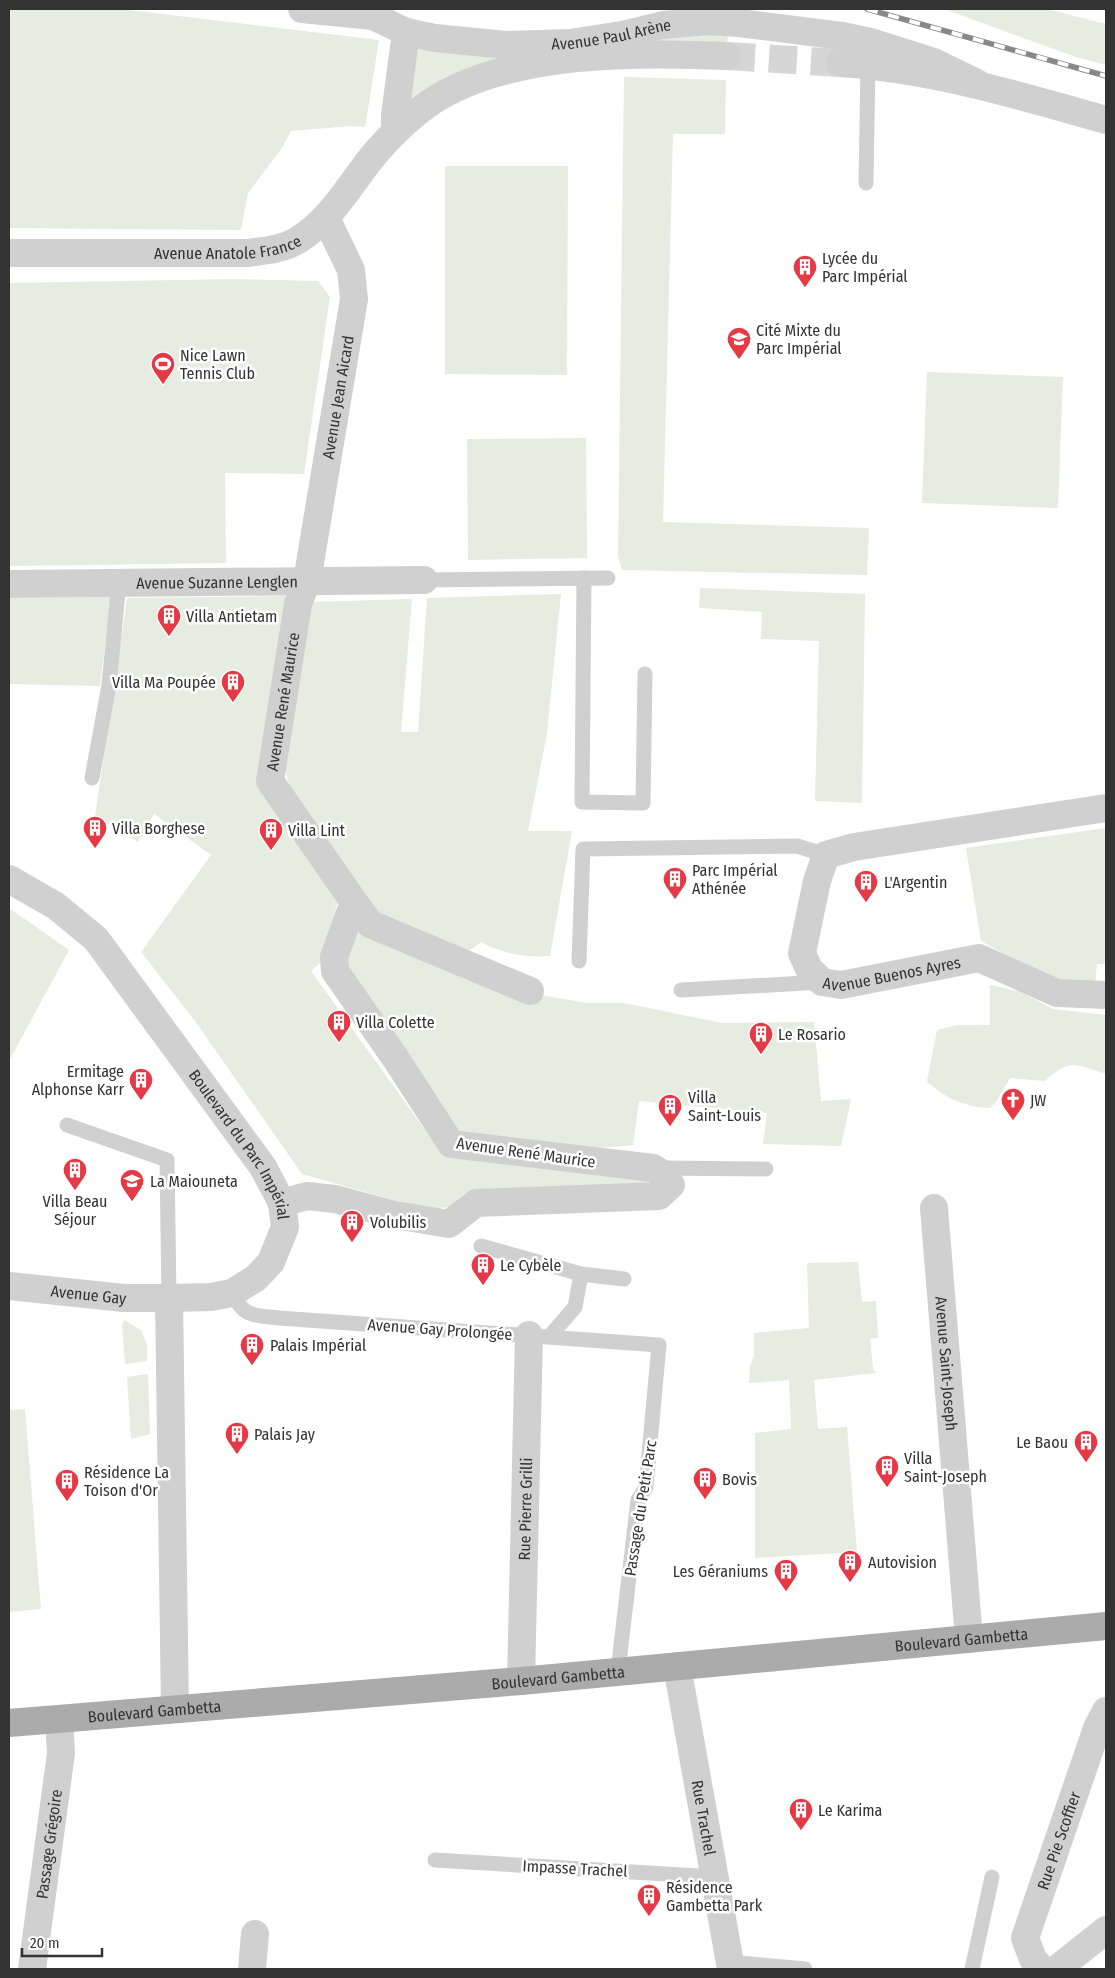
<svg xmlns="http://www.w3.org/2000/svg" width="1115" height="1978" viewBox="0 0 1115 1978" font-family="'Fira Sans Condensed',sans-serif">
  <rect width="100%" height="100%" fill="#fff"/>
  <path fill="#e6ecdf" d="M9 9H120L379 40 365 127 351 126 291 131 282 148 248 193 241 230 9 228Z
    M944 9H1047L1106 24V65L1073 56Z
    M728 30 727 48 652 46V34Z
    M413 49 503 51 504 63 417 102 406 101Z
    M624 77 726 80 725 134H673L663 522 869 528 867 575 622 570 618 556Z
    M445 166H568L567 375 445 374Z
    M235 279 318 281 330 297 304 474 225 473 226 563 9 566V283Z
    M927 372 1063 377 1058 508 922 503Z
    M586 438 587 558 468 560 467 439Z
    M700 588 865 594 862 803 815 801 819 641 761 639 762 612 699 608Z
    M561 594 547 733 528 831H572L550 956C524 958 504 954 481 942L466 953 371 916 293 795 285 771 311 602 412 599 401 732H418L427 598Z
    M290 596 261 775 340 894 321 962 311 971 437 1147 648 1178 647 1188 508 1190 465 1193 449 1207 426 1209 302 1174 195 1021 141 952 211 855 154 814 138 842 95 816 127 598Z
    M111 597 100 686 9 684V598Z
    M1106 828V964H1097L1095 985 1059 984 981 941 966 848Z
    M9 908 69 950 9 1061Z
    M357 929 517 991 587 1003H624L722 1023 814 1022 821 1101 851 1099 841 1146 763 1144 767 1113 639 1101 633 1145C574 1152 515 1143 455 1137L346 970 349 933Z
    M990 985 1021 992 1053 1009 1106 1015V1074C1075 1065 1071 1057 1045 1081L1010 1078 996 1102 990 1108C968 1108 942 1097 927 1081L937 1030 958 1025H990Z
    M858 1262 862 1302 876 1301 878 1338 870 1339 873 1369 876 1373 814 1380 818 1429 847 1427 857 1552 755 1558V1433L791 1429 789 1380 749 1383 750 1366 754 1356V1333L809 1328 807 1263Z
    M124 1320 141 1330 147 1344V1361L125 1364 122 1326Z
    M148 1374 150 1434 131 1439 127 1377Z
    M25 1409 41 1609 9 1612V1410Z"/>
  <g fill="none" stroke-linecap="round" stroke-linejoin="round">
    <path stroke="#d6d6d6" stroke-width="28" stroke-dasharray="28 14" stroke-linecap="butt" d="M727 56 840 63"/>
    <path stroke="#d0d0d0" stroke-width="15" d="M866 183 868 64
      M584 578 582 802 643 803 645 674
      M424 580 608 578
      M92 778 109 685 119 582
      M579 961 583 849 797 846 826 855
      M681 990 822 982
      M67 1125 167 1160 169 1298
      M657 1168 766 1169
      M481 1246 581 1274 624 1279
      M232 1293C244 1318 254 1315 279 1318L659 1345 646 1487 638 1500 618 1671
      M549 1337 575 1307 581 1274
      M435 1860 715 1877
      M730 1962 805 1969
      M972 1969 992 1877"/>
    <g stroke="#d0d0d0" stroke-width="28">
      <path id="s1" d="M302 9 373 16 406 32 435 38 506 45 570 43 622 35 663 25 707 21 739 23 842 36 871 42 934 62 977 83"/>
      <path d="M840 63C932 69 1018 95 1106 120"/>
      <path d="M395 132V115L406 32"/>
      <path id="s2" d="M9 253H247C264 251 284 249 298 240 334 218 352 180 378 150 394 132 412 115 431 102 508 51 638 52 727 56"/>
      <path id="s3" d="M9 584 424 580"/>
      <path id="s4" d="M1106 808 854 847 826 855 817 881 802 953 809 969 822 982 841 985 979 958 1057 993 1106 995"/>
      <path id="s5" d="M9 879 56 906 96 939 263 1167 282 1203 285 1227 271 1262 256 1278 232 1293 211 1297 169 1298 175 1709"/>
      <path d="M354 902 370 924 530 991"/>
      <path id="s6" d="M282 1203 307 1196 335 1199 395 1215 449 1224 476 1203 659 1196 671 1185 666 1176 653 1168 451 1144 396 1059 335 971 334 957 354 902 270 781 298 604 307 581 354 299 351 270 326 218"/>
      <path id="s7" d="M934 1208 969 1639"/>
      <path id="s8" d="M9 1286 124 1298H169"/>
      <path id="s9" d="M677 1666 731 1969"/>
      <path id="s10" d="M521 1681 529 1335"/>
      <path id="s11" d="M32 1969 61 1753 59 1719"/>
      <path d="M252 1969 255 1934"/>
      <path id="s12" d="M1042 1969 1033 1959 1025 1938 1097 1728 1106 1711"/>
      <path d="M1057 1969 1106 1930"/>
    </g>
    <path stroke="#ababab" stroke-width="28" id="s13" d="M9 1723 521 1681 1106 1626"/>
    <defs>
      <path id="rail" d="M867 9 1106 76"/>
    </defs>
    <use href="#rail" stroke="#888" stroke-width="5.5"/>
    <use href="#rail" stroke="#fff" stroke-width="4" stroke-dasharray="11" stroke-linecap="butt"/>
  </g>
  <defs>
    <symbol id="building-pin" viewBox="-11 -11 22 30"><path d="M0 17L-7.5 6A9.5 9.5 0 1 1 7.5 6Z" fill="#e63946" stroke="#fff"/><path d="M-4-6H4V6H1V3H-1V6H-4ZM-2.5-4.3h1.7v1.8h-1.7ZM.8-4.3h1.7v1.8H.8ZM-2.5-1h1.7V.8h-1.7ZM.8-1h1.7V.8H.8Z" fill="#fff"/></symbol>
    <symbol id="school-pin" viewBox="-11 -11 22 30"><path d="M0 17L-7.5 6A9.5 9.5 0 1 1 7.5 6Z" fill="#e63946" stroke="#fff"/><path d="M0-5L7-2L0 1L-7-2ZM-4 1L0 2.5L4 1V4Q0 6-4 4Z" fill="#fff"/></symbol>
    <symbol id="stadium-pin" viewBox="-11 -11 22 30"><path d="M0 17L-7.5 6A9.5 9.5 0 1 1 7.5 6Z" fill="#e63946" stroke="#fff"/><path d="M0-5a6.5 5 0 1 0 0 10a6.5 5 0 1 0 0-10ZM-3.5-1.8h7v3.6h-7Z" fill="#fff"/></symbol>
    <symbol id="church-pin" viewBox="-11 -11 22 30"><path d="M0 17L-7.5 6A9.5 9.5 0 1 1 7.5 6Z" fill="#e63946" stroke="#fff"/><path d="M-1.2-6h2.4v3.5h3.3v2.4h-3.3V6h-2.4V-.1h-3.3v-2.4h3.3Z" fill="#fff"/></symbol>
  </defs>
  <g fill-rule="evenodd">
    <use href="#building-pin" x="791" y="253" width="28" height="38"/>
    <use href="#school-pin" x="725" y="325" width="28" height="38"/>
    <use href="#stadium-pin" x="149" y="350" width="28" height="38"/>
    <use href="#building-pin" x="155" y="602" width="28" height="38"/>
    <use href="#building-pin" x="219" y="668" width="28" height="38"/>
    <use href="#building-pin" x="81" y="814" width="28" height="38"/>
    <use href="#building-pin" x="257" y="816" width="28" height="38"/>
    <use href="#building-pin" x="661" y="865" width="28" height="38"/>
    <use href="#building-pin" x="852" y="868" width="28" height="38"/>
    <use href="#building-pin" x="325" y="1008" width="28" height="38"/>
    <use href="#building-pin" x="747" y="1020" width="28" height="38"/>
    <use href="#building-pin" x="127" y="1066" width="28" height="38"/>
    <use href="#church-pin" x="999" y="1086" width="28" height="38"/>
    <use href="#building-pin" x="656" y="1092" width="28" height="38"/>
    <use href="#building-pin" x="61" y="1156" width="28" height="38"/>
    <use href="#school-pin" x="118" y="1167" width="28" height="38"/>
    <use href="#building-pin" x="338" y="1208" width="28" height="38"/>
    <use href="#building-pin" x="469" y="1251" width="28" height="38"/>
    <use href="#building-pin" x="238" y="1331" width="28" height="38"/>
    <use href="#building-pin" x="223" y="1420" width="28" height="38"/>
    <use href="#building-pin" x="1072" y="1428" width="28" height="38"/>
    <use href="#building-pin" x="873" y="1453" width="28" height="38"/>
    <use href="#building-pin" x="691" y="1465" width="28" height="38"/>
    <use href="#building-pin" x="53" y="1467" width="28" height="38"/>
    <use href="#building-pin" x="836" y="1548" width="28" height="38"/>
    <use href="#building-pin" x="772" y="1557" width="28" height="38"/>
    <use href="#building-pin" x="787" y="1796" width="28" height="38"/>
    <use href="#building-pin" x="635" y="1882" width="28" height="38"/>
  </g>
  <g text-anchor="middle" stroke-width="5" stroke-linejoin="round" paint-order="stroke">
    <g font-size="16" fill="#333" stroke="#fff">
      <text dy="6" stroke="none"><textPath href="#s1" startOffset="315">Avenue Paul Arène</textPath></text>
      <text dy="6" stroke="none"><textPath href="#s2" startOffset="219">Avenue Anatole France</textPath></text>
      <text dy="6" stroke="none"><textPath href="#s6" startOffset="1452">Avenue Jean Aicard</textPath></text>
      <text dy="6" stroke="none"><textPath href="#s3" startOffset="208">Avenue Suzanne Lenglen</textPath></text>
      <text dy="6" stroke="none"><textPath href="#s6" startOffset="1142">Avenue René Maurice</textPath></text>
      <text dy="6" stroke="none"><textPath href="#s4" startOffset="492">Avenue Buenos Ayres</textPath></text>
      <text dy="6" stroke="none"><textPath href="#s5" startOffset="358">Boulevard du Parc Impérial</textPath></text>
      <text transform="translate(526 1152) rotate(8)" y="6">Avenue René Maurice</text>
      <text dy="6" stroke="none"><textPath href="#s8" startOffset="80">Avenue Gay</textPath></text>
      <text transform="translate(440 1329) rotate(4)" y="6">Avenue Gay Prolongée</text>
      <text dy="6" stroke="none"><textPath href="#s7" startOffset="156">Avenue Saint-Joseph</textPath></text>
      <text dy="6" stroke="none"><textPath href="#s10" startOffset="172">Rue Pierre Grilli</textPath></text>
      <text transform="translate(640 1508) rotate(-81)" y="6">Passage du Petit Parc</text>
      <text dy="6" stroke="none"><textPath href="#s13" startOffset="956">Boulevard Gambetta</textPath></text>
      <text dy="6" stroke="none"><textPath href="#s13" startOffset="551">Boulevard Gambetta</textPath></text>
      <text dy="6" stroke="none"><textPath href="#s13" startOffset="146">Boulevard Gambetta</textPath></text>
      <text dy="6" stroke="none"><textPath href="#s9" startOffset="154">Rue Trachel</textPath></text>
      <text dy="6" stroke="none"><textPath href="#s12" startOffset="139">Rue Pie Scoffier</textPath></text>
      <text dy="6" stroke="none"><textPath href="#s11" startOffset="126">Passage Grégoire</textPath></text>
      <text transform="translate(575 1868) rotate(3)" y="6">Impasse Trachel</text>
    </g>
    <g font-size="16" fill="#333" stroke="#fff" text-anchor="start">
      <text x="822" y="264">Lycée du<tspan x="822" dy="18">Parc Impérial</tspan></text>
      <text x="756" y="336">Cité Mixte du<tspan x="756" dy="18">Parc Impérial</tspan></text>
      <text x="180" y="361">Nice Lawn<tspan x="180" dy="18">Tennis Club</tspan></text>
      <text x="186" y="622">Villa Antietam</text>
      <text x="216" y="688" text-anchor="end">Villa Ma Poupée</text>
      <text x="112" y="834">Villa Borghese</text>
      <text x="288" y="836">Villa Lint</text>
      <text x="692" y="876">Parc Impérial<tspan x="692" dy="18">Athénée</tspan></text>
      <text x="884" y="888">L'Argentin</text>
      <text x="356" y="1028">Villa Colette</text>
      <text x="778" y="1040">Le Rosario</text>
      <text x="124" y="1077" text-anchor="end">Ermitage<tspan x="124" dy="18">Alphonse Karr</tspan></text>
      <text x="688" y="1103">Villa<tspan x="688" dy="18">Saint-Louis</tspan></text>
      <text x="1030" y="1106">JW</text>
      <text x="150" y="1187">La Maiouneta</text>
      <text x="75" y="1207" text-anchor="middle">Villa Beau<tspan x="75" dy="18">Séjour</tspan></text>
      <text x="370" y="1228">Volubilis</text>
      <text x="500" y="1271">Le Cybèle</text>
      <text x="270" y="1351">Palais Impérial</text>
      <text x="254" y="1440">Palais Jay</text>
      <text x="1068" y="1448" text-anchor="end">Le Baou</text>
      <text x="904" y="1464">Villa<tspan x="904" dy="18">Saint-Joseph</tspan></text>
      <text x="84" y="1478">Résidence La<tspan x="84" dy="18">Toison d'Or</tspan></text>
      <text x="722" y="1485">Bovis</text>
      <text x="868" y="1568">Autovision</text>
      <text x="768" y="1577" text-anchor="end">Les Géraniums</text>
      <text x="818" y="1816">Le Karima</text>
      <text x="666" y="1893">Résidence<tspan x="666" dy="18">Gambetta Park</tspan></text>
    </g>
  </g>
  <rect width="1115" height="1978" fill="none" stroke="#333333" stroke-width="20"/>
  <path d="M22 1948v8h80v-8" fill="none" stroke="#333333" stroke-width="2.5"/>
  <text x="30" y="1948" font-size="15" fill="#333333" stroke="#ffffff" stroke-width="4" paint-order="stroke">20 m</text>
</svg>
